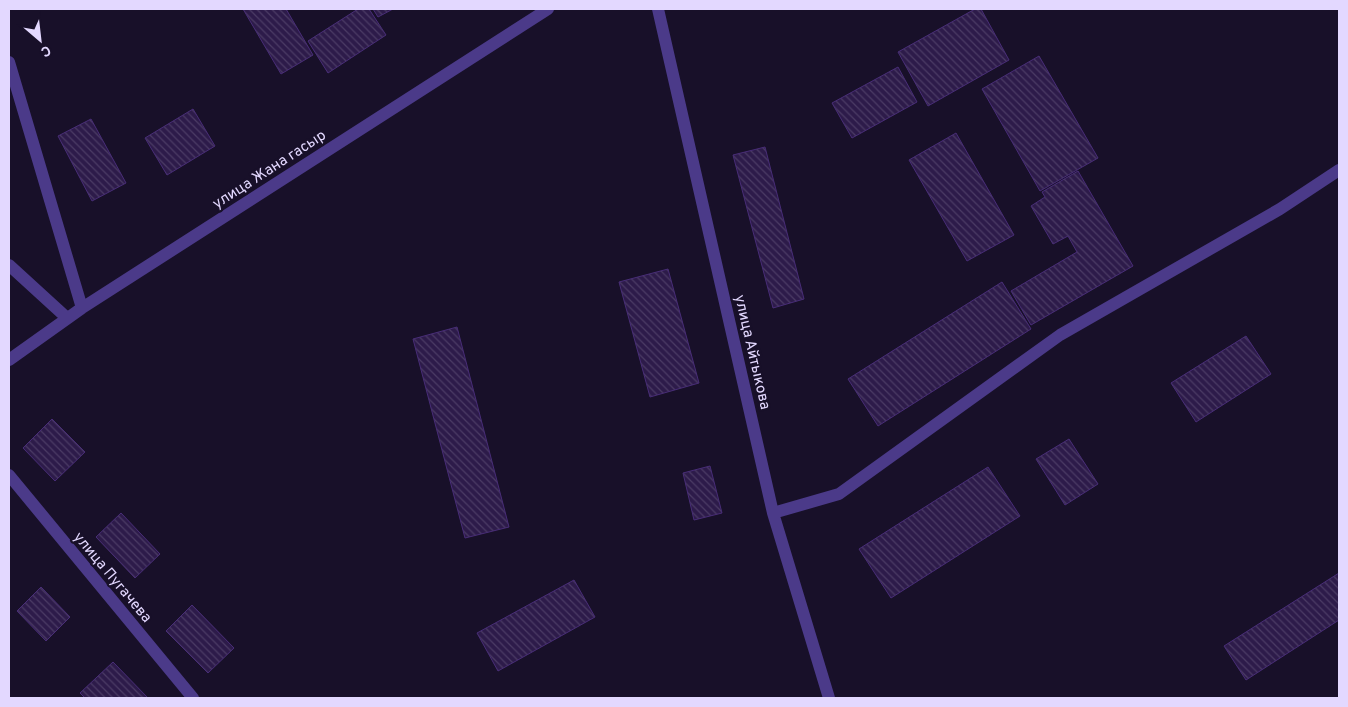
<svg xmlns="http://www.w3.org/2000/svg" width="1348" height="707" viewBox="0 0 1348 707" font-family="Overpass,sans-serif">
  <defs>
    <pattern id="building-back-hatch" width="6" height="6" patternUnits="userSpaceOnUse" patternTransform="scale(1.25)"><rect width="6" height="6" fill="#2d1b4a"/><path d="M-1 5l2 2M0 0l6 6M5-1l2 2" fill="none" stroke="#4b3b65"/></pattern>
  </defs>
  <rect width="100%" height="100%" fill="#181029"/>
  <path fill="url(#building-back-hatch)" stroke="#482d77" d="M243 9H286L313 55 281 74Z
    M358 9H369L386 35 328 73 308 41Z
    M373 9H393L378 17Z
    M975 9H981L1009 60 928 106 898 52Z
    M1039 56 1098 158 1040 191 982 89Z
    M898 67 917 102 852 138 832 103Z
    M193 109 215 146 167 175 145 138Z
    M91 119 126 183 92 201 58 136Z
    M956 133 1014 235 967 261 909 160Z
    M765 147 804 299 773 308 733 155Z
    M1078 171 1133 266 1031 325 1011 291 1077 252 1068 236 1053 244 1031 206 1045 197 1042 192Z
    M668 269 699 383 650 397 619 282Z
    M1002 282 1031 329 878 426 848 379Z
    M457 327 509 527 465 538 413 339Z
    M1246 336 1271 374 1196 422 1171 383Z
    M52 419 85 452 55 481 23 448Z
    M1069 439 1098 484 1065 505 1036 459Z
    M710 466 722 513 694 520 683 473Z
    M988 467 1020 516 891 598 859 549Z
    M121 513 160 554 135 578 96 537Z
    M1339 573V620L1246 680 1224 646Z
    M574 580 595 617 498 671 477 633Z
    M41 587 70 617 46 641 17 611Z
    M192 605 234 648 208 673 166 631Z
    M113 662 148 698H85L80 693Z"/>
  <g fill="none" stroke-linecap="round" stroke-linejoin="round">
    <path stroke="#4b3a89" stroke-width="12" d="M658 9 773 513 829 698
      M9 62 82 308
      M9 265 67 318
      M9 360 82 308 548 9
      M9 475 193 698
      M773 513 839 494 1060 335 1280 209 1339 170"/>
  </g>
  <g text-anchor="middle" stroke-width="4.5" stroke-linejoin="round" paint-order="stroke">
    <g font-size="15" fill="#e3d8ff" stroke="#181029">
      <text transform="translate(269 169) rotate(-33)" y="5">улица Жана гасыр</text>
      <text transform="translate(753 352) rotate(77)" y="5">улица Айтыкова</text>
      <text transform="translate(113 577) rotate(50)" y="5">улица Пугачева</text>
    </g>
  </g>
  <rect width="1348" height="707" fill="none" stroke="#e3d8ff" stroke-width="20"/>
  <g transform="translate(40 40) rotate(152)" stroke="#181029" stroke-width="4" paint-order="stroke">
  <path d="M0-4L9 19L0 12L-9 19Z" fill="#e3d8ff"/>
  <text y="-8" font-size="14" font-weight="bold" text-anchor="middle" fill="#e3d8ff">С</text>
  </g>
</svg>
